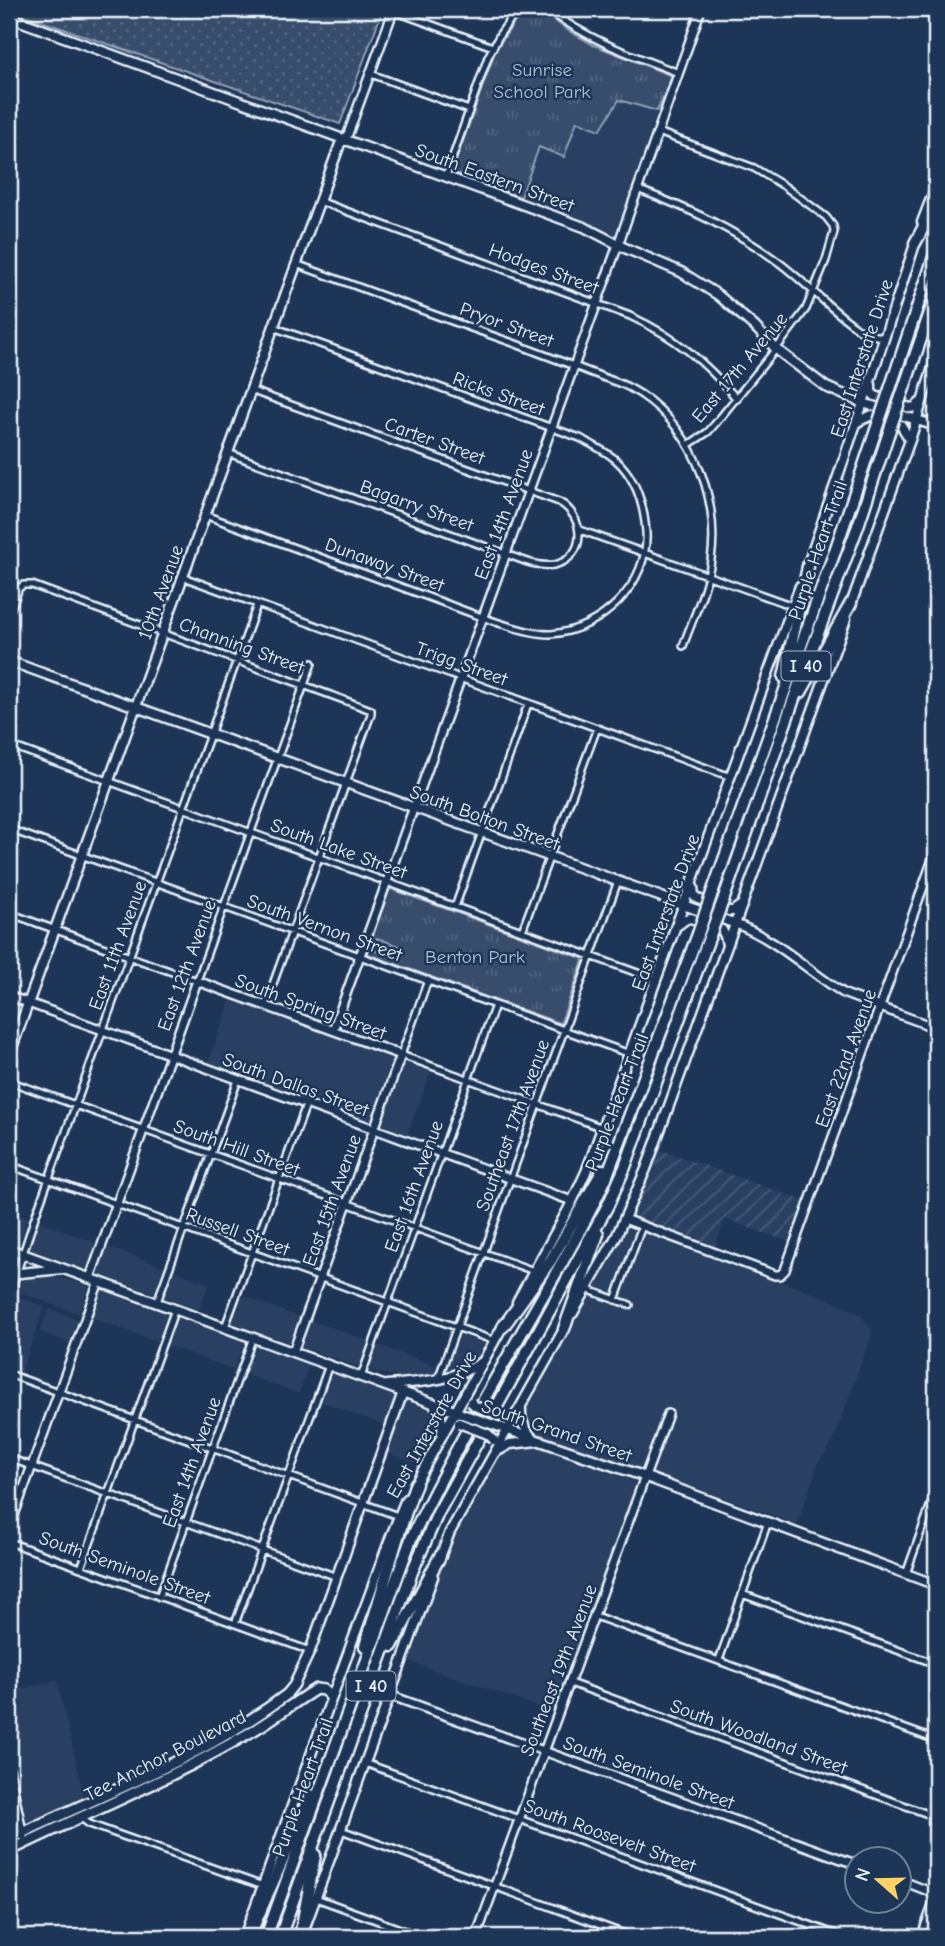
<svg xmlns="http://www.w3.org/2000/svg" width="945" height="1946" viewBox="0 0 945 1946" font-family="'Comic Neue',sans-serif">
  <defs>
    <pattern id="industrial-furrows" width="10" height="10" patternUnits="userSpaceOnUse" patternTransform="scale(1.75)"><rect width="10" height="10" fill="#2a4162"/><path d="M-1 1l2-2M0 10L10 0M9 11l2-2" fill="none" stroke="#495d79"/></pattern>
    <pattern id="grass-dots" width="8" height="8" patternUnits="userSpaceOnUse" patternTransform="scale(1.75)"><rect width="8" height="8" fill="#374d6c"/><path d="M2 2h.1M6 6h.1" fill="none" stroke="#546782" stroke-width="1.8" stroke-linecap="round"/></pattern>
    <pattern id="park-tufts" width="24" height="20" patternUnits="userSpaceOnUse" patternTransform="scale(1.75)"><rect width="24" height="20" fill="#374d6c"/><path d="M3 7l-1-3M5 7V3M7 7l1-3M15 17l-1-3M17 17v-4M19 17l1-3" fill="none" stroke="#546782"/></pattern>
  </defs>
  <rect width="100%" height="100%" fill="#1d3557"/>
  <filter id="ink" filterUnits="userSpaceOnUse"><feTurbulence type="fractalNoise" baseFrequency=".0143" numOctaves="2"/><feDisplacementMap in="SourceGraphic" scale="14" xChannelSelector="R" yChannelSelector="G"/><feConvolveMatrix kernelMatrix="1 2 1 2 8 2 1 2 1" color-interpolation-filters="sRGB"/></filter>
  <g filter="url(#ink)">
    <path fill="#2a4162" d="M619 100 657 111 615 240 579 220 521 197 539 147 578 121Z
      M936 371V418L923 413Z
      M231 999 392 1058 371 1121 368 1122 208 1063Z
      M405 1063 431 1071 407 1136 381 1125 403 1064Z
      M9 1211 28 1218 19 1243 17 1244 9 1241Z
      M38 1221 97 1243 88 1268 85 1269 30 1249 29 1246Z
      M626 1226 826 1298 860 1314 870 1327 872 1333 832 1444 819 1461 796 1527 781 1518 540 1434 530 1429 524 1419V1408L623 1227Z
      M108 1247 164 1267 155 1292 153 1293 99 1274 98 1272Z
      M175 1271 209 1284 199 1310 165 1298Z
      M37 1277 64 1279 89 1285 79 1314 17 1291 22 1278Z
      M102 1290 164 1313 166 1316 157 1342 92 1318Z
      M241 1295 299 1317 290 1341 287 1342 232 1322Z
      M15 1296 44 1306V1309L21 1372 9 1368V1311Z
      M50 1309 78 1319 69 1343 40 1332 48 1310Z
      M178 1317 243 1341 244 1343 234 1370 166 1345 176 1318Z
      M310 1320 368 1341 359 1367 302 1347Z
      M460 1335 485 1344V1346L482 1353 474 1360 448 1372 447 1369Z
      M378 1345 436 1366 433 1374 430 1376 406 1378 369 1371Z
      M257 1346 309 1365 299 1394 245 1374Z
      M334 1373 393 1395 394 1399 385 1425 322 1402 332 1375Z
      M408 1402 430 1410 437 1420 436 1433 420 1465 387 1453 406 1403Z
      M530 1443 636 1482 638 1486 555 1713 406 1660 449 1542 495 1457 505 1448Z
      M57 1680 84 1797 28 1822 26 1819 21 1793 9 1753V1692Z"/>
    <path fill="url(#industrial-furrows)" d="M656 1148 804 1201 789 1242 725 1219 715 1246 628 1215Z"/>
    <path fill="url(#grass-dots)" stroke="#909fb2" stroke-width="2" d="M9 9H383L340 124 9 10Z"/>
    <path fill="url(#park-tufts)" stroke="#909fb2" stroke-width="2" d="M524 9H539L567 30 594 45 672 76 657 111 619 100 600 130 577 121 564 157 539 147 521 197 452 172 496 49Z
      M391 889 582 958 583 961 561 1022 559 1023 368 954 367 952 389 890Z"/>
    <path fill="#374d6c" stroke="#909fb2" stroke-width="2" d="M377 938 402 947 398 959 373 950Z"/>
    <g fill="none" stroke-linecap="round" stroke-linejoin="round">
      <defs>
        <path id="minor" d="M547 9C588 40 631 55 679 73
          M394 11 493 47
          M371 74 469 110
          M658 132 754 168 784 186 826 217 833 226 834 232 826 260 806 309 776 349 715 424 708 432 688 445
          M446 176 488 57 500 34 518 9
          M637 189C690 209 736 230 781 264 807 284 829 308 856 327L862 332 884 338
          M319 201 630 316C676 337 704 361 737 399
          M296 264C369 291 442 318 516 344 544 355 572 365 600 376 610 380 621 383 630 388 689 419 721 496 711 560 707 589 693 618 683 646
          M228 453 506 554C520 559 539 568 554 565 588 557 585 516 559 502L250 390
          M205 515C283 544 361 572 439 601 466 611 524 635 551 634 602 630 649 584 646 532 644 506 636 478 616 460 606 451 592 445 580 438L273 327
          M580 530 793 606
          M183 577 731 777
          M9 614 19 588 23 585H32L371 710V714L265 1006
          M9 745 657 980
          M9 829 630 1054
          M455 907 528 704
          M9 913 197 981 312 663
          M522 931 597 728
          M428 980 401 1055 603 1128
          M9 1081 534 1271
          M9 1165 495 1341
          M586 1289 630 1305
          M9 1296 35 1217 257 605
          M615 1300 642 1226
          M157 1302 238 1080
          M225 1327 306 1105
          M9 1374 398 1516
          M361 1377 495 1005
          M438 1379 618 881
          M9 1458 337 1577
          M9 1542 310 1651
          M81 1568 175 1309
          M906 1574 936 1490
          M742 1594 936 1664
          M159 1597 253 1337
          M595 1616 936 1740
          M235 1624 329 1365
          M719 1660 768 1522
          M570 1683 936 1817
          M365 1763 843 1937
          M80 1817 89 1824 263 1886
          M341 1830 633 1937
          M316 1898 422 1937"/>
        <path id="tertiary" d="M344 139 348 134 394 9
          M736 924C778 940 808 971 845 994L936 1028
          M9 996 572 1201
          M333 1030 618 245 701 9
          M624 1219 775 1275H780L785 1270 936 851
          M90 1278 197 981 401 1055 293 1352
          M9 1529 99 1281
          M389 1695 858 1865
          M9 1769 23 1836
          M9 1798 16 1826 21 1833
          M900 1880 936 1894
          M476 1937 668 1414"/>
        <path id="secondary" d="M9 17 584 227 625 248 681 272 718 295 755 327 776 349 826 387 863 403 936 426
          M922 222 936 186
          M871 385V392L875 396 910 408 915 407 922 401
          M857 422 872 415 901 425 910 440
          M807 567 863 403 917 238
          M850 607 910 440 936 358
          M9 661 736 924
          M693 887 694 896 698 899 729 911H733L743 904
          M678 925 686 919 691 918 722 930 725 936 727 945
          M9 1056 340 144 344 139
          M9 1249 460 1413
          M9 1274 62 1269
          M517 1302 570 1206 586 1172 800 586
          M573 1313 616 1237 646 1169 846 619
          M387 1385C420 1382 454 1381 482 1362
          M433 1403C440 1413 444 1421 442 1433
          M521 1409C520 1421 525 1428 532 1438
          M505 1429 646 1477 936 1585
          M496 1452 510 1444 537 1441
          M413 1488 505 1322
          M438 1562 450 1532 567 1324
          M286 1695 294 1685 310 1651 403 1392
          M305 1927 433 1577
          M244 1937 391 1536 406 1499
          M922 1937 936 1899"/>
        <path id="primary" d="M9 1839C102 1794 203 1758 286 1695
          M9 1851C89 1812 172 1779 249 1733 272 1720 293 1703 316 1689L324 1690 331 1697"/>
        <path id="motorway" d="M915 243 936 204
          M890 389 936 251
          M902 394 936 295
          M784 677 809 562
          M801 692 851 603
          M712 893 834 554 876 430
          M724 898 802 676 858 526 888 435
          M503 1327 551 1260 603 1170
          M564 1329 598 1234
          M365 1646C383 1591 396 1536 416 1483
          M392 1646 440 1556
          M249 1937 311 1795
          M266 1937 411 1539C445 1469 483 1400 522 1332 551 1281 582 1231 606 1178L698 934
          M280 1937 412 1572 438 1513 608 1205 625 1167 709 938
          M300 1937 315 1855"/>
      </defs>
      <use href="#minor" stroke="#e8f1f8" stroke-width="10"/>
      <use href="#tertiary" stroke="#e8f1f8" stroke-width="12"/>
      <use href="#secondary" stroke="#e8f1f8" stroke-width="13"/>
      <use href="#primary" stroke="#e8f1f8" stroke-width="14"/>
      <use href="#motorway" stroke="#e8f1f8" stroke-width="15"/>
      <use href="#minor" stroke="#1d3557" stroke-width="5"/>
      <use href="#tertiary" stroke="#1d3557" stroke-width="7"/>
      <use href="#secondary" stroke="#1d3557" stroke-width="8"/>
      <use href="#primary" stroke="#1d3557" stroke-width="9"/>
      <use href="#motorway" stroke="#1d3557" stroke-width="10"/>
      <defs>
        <path id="secondary-bridge" d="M471 1402 475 1406 505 1417
          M462 1414 503 1428
          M459 1423 488 1434 494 1440"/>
        <path id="motorway-bridge" d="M876 430 890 389
          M888 435 902 394
          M698 934 712 893
          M709 938 724 898"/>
      </defs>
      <use href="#secondary-bridge" stroke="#e8f1f8" stroke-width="13" stroke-linecap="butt"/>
      <use href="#motorway-bridge" stroke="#e8f1f8" stroke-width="15" stroke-linecap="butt"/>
      <use href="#secondary-bridge" stroke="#1d3557" stroke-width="8"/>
      <use href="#motorway-bridge" stroke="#1d3557" stroke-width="10"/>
    </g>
  </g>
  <g text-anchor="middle" stroke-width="5" stroke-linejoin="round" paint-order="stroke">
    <g fill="#1d3557" stroke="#abb9c8" stroke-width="2">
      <rect x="781.5" y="651.5" width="49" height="29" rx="5"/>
      <rect x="346.5" y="1671.5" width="49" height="29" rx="5"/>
    </g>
    <g font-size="18" font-weight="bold" fill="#e8f1f8">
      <text x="806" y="672">I 40</text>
      <text x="371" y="1692">I 40</text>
    </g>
    <g font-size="19" fill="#b3c0ce" stroke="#1d3557">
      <text x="542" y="76">Sunrise<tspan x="542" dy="22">School Park</tspan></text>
      <text x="475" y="963">Benton Park</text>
    </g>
    <g font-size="19" fill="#e8f1f8" stroke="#1d3557">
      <text transform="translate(495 177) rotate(20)" y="7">South Eastern Street</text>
      <text transform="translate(544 268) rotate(20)" y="7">Hodges Street</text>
      <text transform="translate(507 324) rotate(20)" y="7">Pryor Street</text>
      <text transform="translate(861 358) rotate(-72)" y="7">East Interstate Drive</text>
      <text transform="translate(739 367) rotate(-50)" y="7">East 17th Avenue</text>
      <text transform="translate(499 393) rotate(20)" y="7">Ricks Street</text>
      <text transform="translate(435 440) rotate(20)" y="7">Carter Street</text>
      <text transform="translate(417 505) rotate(20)" y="7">Bagarry Street</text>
      <text transform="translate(503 514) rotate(-70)" y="7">East 14th Avenue</text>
      <text transform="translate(817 550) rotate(-71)" y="7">Purple Heart Trail</text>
      <text transform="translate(385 564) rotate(20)" y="7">Dunaway Street</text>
      <text transform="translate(160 592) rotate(-70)" y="7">10th Avenue</text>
      <text transform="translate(242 645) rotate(20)" y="7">Channing Street</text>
      <text transform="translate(462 663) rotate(20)" y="7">Trigg Street</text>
      <text transform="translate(485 817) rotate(20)" y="7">South Bolton Street</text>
      <text transform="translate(339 848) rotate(20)" y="7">South Lake Street</text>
      <text transform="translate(665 912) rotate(-70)" y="7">East Interstate Drive</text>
      <text transform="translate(325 927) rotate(20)" y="7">South Vernon Street</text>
      <text transform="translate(117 945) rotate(-70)" y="7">East 11th Avenue</text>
      <text transform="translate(186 965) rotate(-70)" y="7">East 12th Avenue</text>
      <text transform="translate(311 1006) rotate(20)" y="7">South Spring Street</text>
      <text transform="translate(845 1058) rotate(-70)" y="7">East 22nd Avenue</text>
      <text transform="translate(296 1084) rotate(20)" y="7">South Dallas Street</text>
      <text transform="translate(616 1102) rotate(-69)" y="7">Purple Heart Trail</text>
      <text transform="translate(512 1125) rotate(-70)" y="7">Southeast 17th Avenue</text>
      <text transform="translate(237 1147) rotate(20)" y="7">South Hill Street</text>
      <text transform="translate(413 1186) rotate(-70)" y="7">East 16th Avenue</text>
      <text transform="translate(331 1200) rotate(-70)" y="7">East 15th Avenue</text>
      <text transform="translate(238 1231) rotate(20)" y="7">Russell Street</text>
      <text transform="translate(431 1424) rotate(-61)" y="7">East Interstate Drive</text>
      <text transform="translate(557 1430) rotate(19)" y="7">South Grand Street</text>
      <text transform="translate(191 1462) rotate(-70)" y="7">East 14th Avenue</text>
      <text transform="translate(125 1567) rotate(20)" y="7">South Seminole Street</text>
      <text transform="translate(558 1670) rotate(-69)" y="7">Southeast 19th Avenue</text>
      <text transform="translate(759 1736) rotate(20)" y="7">South Woodland Street</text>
      <text transform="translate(165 1755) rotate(-27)" y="7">Tee Anchor Boulevard</text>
      <text transform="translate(649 1772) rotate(20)" y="7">South Seminole Street</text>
      <text transform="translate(302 1787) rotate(-70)" y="7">Purple Heart Trail</text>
      <text transform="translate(610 1835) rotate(20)" y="7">South Roosevelt Street</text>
    </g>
  </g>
  <rect width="945" height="1946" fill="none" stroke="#1d3557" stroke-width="35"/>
  <rect x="18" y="18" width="910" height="1911" fill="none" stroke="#e8f1f8" stroke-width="2.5" filter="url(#ink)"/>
  <g transform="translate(878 1880) rotate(290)"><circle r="33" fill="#1d3557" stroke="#6e8097" stroke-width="2"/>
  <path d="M0-5L12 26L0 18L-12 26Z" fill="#ffd166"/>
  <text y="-10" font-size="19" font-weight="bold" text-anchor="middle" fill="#e8f1f8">N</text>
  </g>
</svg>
